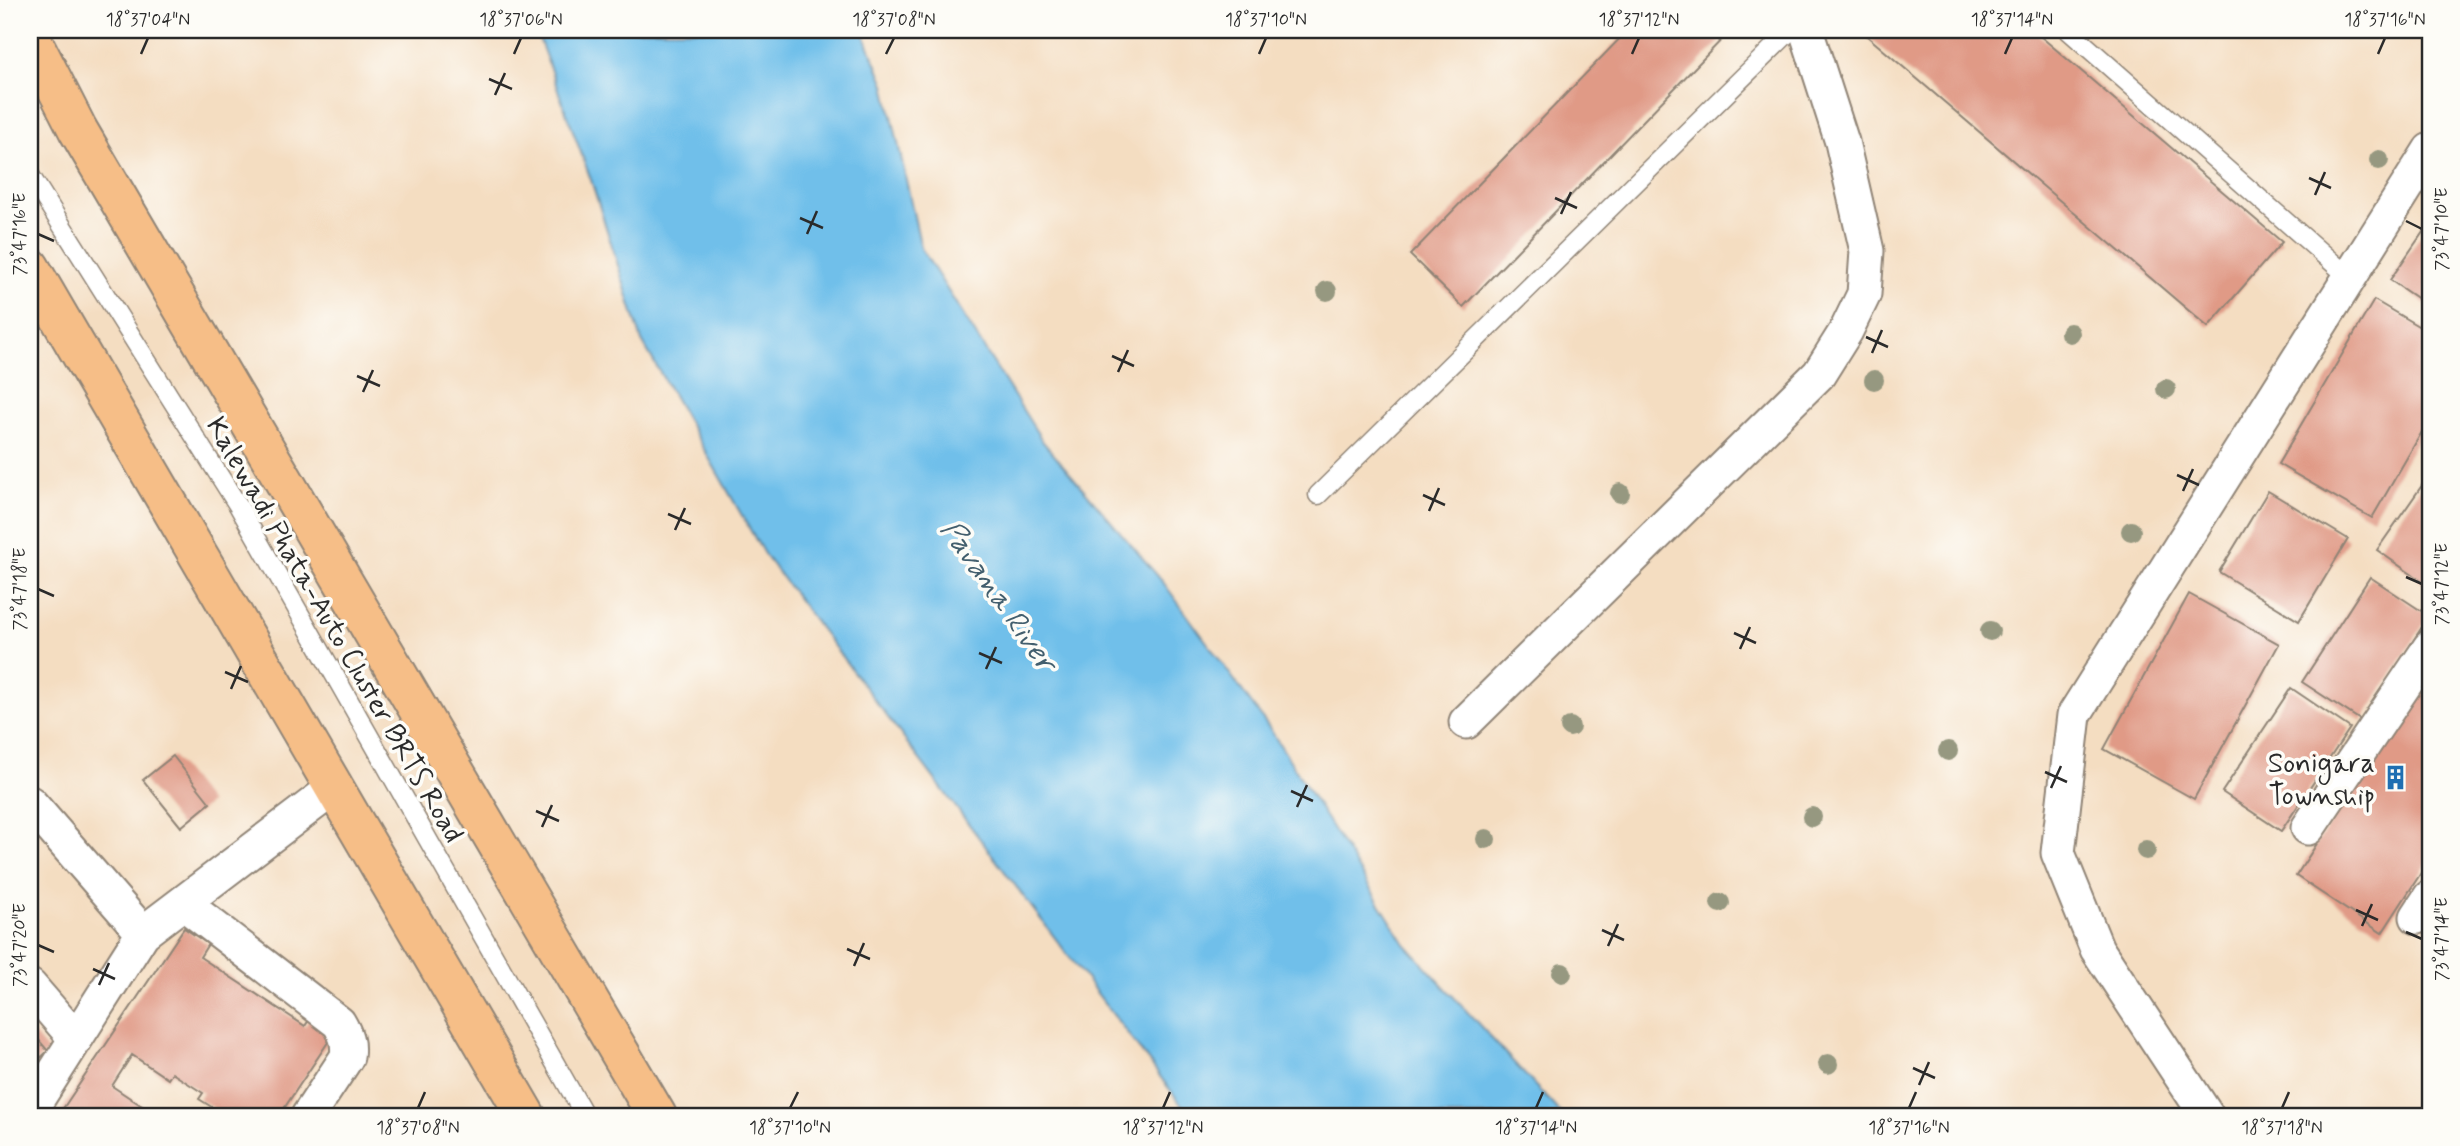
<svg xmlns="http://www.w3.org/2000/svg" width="2460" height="1146" viewBox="0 0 2460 1146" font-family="Mynerve,sans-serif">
  <rect width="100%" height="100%" fill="#fdfcf7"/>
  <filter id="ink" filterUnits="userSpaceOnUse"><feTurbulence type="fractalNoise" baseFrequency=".0143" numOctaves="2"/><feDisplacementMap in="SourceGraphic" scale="14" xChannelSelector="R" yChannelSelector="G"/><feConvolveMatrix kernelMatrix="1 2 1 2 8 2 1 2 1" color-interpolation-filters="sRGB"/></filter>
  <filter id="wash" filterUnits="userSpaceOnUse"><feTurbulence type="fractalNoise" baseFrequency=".00686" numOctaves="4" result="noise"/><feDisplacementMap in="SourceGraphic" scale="28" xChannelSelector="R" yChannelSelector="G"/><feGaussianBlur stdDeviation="1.57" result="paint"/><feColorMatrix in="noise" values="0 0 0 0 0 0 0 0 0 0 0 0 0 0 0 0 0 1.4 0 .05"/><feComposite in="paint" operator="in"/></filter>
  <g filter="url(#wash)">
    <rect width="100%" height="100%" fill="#f4ddc1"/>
    <path fill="#6fbfea" stroke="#4d758a" stroke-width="2" d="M536 30H862L885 84 921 248 1043 442 1163 582 1270 729 1405 944 1563 1116H1190L764 554 642 341 591 180Z"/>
    <g id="blocks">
      <path fill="#e09a86" d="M1628 30H1731L1463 307 1410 255Z
        M1860 30H2033L2282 242 2208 327Z
        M2430 222V307L2390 280Z
        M2374 300 2430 333V418L2372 518 2278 464Z
        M2430 474V587L2377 550Z
        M2268 491 2348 539 2299 621 2219 572Z
        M2370 577 2429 616 2362 721 2302 682Z
        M2189 594 2279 644 2194 799 2104 749Z
        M2291 688 2350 728 2281 831 2222 792Z
        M2418 688 2430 696V859L2382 933 2296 876Z
        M173 756 210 803 181 827 143 780Z
        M184 928 208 944 200 957 305 1026 313 1014 336 1030 279 1116H226L199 1099 203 1093 172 1073 168 1079 132 1055 112 1086 157 1116H58Z
        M30 1030 48 1051 30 1067Z"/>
    </g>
  </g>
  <g filter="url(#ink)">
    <use href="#blocks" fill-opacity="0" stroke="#908476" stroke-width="2"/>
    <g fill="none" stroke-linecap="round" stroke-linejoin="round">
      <defs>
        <path id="service" d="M2068 30 2350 278
          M30 175 239 507 585 1116
          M1318 495 1791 30"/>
        <path id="minor" d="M1466 722 1819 374 1846 331 1864 294 1867 251 1842 142 1806 30
          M30 803 143 933
          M2308 828 2430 647
          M183 903 339 1023C346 1035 349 1043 347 1057L308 1116
          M2417 917 2430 897
          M30 986 75 1038
          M30 1111 143 933 334 788
          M2207 1116 2097 949 2058 853 2074 715 2430 150"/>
        <path id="primary" d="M30 36 78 130 657 1116
          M30 267 526 1116"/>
      </defs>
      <use href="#service" stroke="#908476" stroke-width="21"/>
      <use href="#minor" stroke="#908476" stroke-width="37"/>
      <use href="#primary" stroke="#908476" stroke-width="42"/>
      <use href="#service" stroke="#fff" stroke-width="18"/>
      <use href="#minor" stroke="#fff" stroke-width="33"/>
      <use href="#primary" stroke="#f6be87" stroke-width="38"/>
    </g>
    <g fill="#969880">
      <circle cx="2379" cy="160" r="10"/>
      <circle cx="1327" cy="291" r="10"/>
      <circle cx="2070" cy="333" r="10"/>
      <circle cx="1874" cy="380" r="10"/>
      <circle cx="2166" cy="389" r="10"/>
      <circle cx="1620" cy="493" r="10"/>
      <circle cx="2131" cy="531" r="10"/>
      <circle cx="1990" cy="631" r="10"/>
      <circle cx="1570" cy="727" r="10"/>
      <circle cx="1948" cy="751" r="10"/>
      <circle cx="1812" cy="817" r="10"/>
      <circle cx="1486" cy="839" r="10"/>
      <circle cx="2146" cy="850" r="10"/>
      <circle cx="1720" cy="903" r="10"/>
      <circle cx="1562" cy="973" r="10"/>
      <circle cx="1828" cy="1064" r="10"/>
    </g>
  </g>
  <path fill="none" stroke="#2b2b2b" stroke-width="2.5" d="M141 54 148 38M514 54 521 38M886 54 894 38M1259 54 1266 38M1632 54 1639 38M2005 54 2012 38M2378 54 2385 38M489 79 512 89M495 95 505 73M2309 178 2331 188M2315 195 2325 172M1555 198 1577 208M1561 214 1571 192M800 218 823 228M2406 221 2422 229M38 234 54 241M807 234 817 211M1866 337 1888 347M1872 353 1882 330M1112 356 1134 366M1118 372 1128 350M357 376 380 386M363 392 373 370M2177 475 2199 485M2183 491 2193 469M1423 495 1445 505M1429 511 1439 488M668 514 691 524M675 530 685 508M2406 577 2422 584M38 589 54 596M1734 633 1756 643M1740 649 1750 627M979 653 1002 663M986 669 996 647M225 672 248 682M231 689 241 666M2045 772 2067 782M2051 788 2061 766M1291 791 1313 801M1297 807 1307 785M536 811 559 821M542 827 552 805M2356 910 2378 920M2362 926 2372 904M1602 930 1624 940M2406 932 2422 939M38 945 54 952M1608 946 1618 924M847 949 870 959M854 966 864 943M93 969 115 979M99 985 109 963M1913 1068 1935 1078M1919 1085 1929 1062M418 1108 425 1092M790 1108 798 1092M1163 1108 1170 1092M1536 1108 1543 1092M1909 1108 1916 1092M2282 1108 2289 1092"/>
  <defs>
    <symbol id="building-bare" viewBox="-9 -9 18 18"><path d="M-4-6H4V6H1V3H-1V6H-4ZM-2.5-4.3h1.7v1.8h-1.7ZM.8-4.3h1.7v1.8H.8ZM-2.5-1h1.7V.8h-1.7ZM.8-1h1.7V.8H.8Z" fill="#1f6fb2" stroke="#fdfcf7" stroke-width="2.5" paint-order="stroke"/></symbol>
  </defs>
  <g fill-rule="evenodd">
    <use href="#building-bare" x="2378" y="760" width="35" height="35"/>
  </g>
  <g text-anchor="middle" stroke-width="7" stroke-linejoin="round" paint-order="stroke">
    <g font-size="28" fill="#2b2b2b" stroke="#fdfcf7">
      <text transform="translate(336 629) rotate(60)" y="10">Kalewadi Phata-Auto Cluster BRTS Road</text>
    </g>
    <g font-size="28" fill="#2b2b2b" stroke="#fdfcf7" text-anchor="end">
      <text x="2375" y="772">Sonigara<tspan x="2375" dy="32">Township</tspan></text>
    </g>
    <g font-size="30" font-style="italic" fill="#435f6e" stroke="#fdfcf7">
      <text transform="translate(999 595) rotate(55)" y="10">Pavana River</text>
    </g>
  </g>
  <rect width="2460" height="1146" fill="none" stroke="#fdfcf7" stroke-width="77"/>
  <rect x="38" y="38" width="2384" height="1070" fill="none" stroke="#2b2b2b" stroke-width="2.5"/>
  <g font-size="18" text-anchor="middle" fill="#2b2b2b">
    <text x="148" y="25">18°37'04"N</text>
    <text x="521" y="25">18°37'06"N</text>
    <text x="894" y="25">18°37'08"N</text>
    <text x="1266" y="25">18°37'10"N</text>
    <text x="1639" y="25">18°37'12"N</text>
    <text x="2012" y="25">18°37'14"N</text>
    <text x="2385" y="25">18°37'16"N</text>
    <text transform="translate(2441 229) rotate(-90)" y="6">73°47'10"E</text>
    <text transform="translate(19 234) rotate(-90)" y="6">73°47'16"E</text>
    <text transform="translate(2441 584) rotate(-90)" y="6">73°47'12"E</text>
    <text transform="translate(19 589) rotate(-90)" y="6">73°47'18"E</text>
    <text transform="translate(2441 939) rotate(-90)" y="6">73°47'14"E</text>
    <text transform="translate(19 945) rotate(-90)" y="6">73°47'20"E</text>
    <text x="418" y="1133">18°37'08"N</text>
    <text x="790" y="1133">18°37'10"N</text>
    <text x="1163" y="1133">18°37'12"N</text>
    <text x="1536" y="1133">18°37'14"N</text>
    <text x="1909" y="1133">18°37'16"N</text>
    <text x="2282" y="1133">18°37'18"N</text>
  </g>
</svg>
